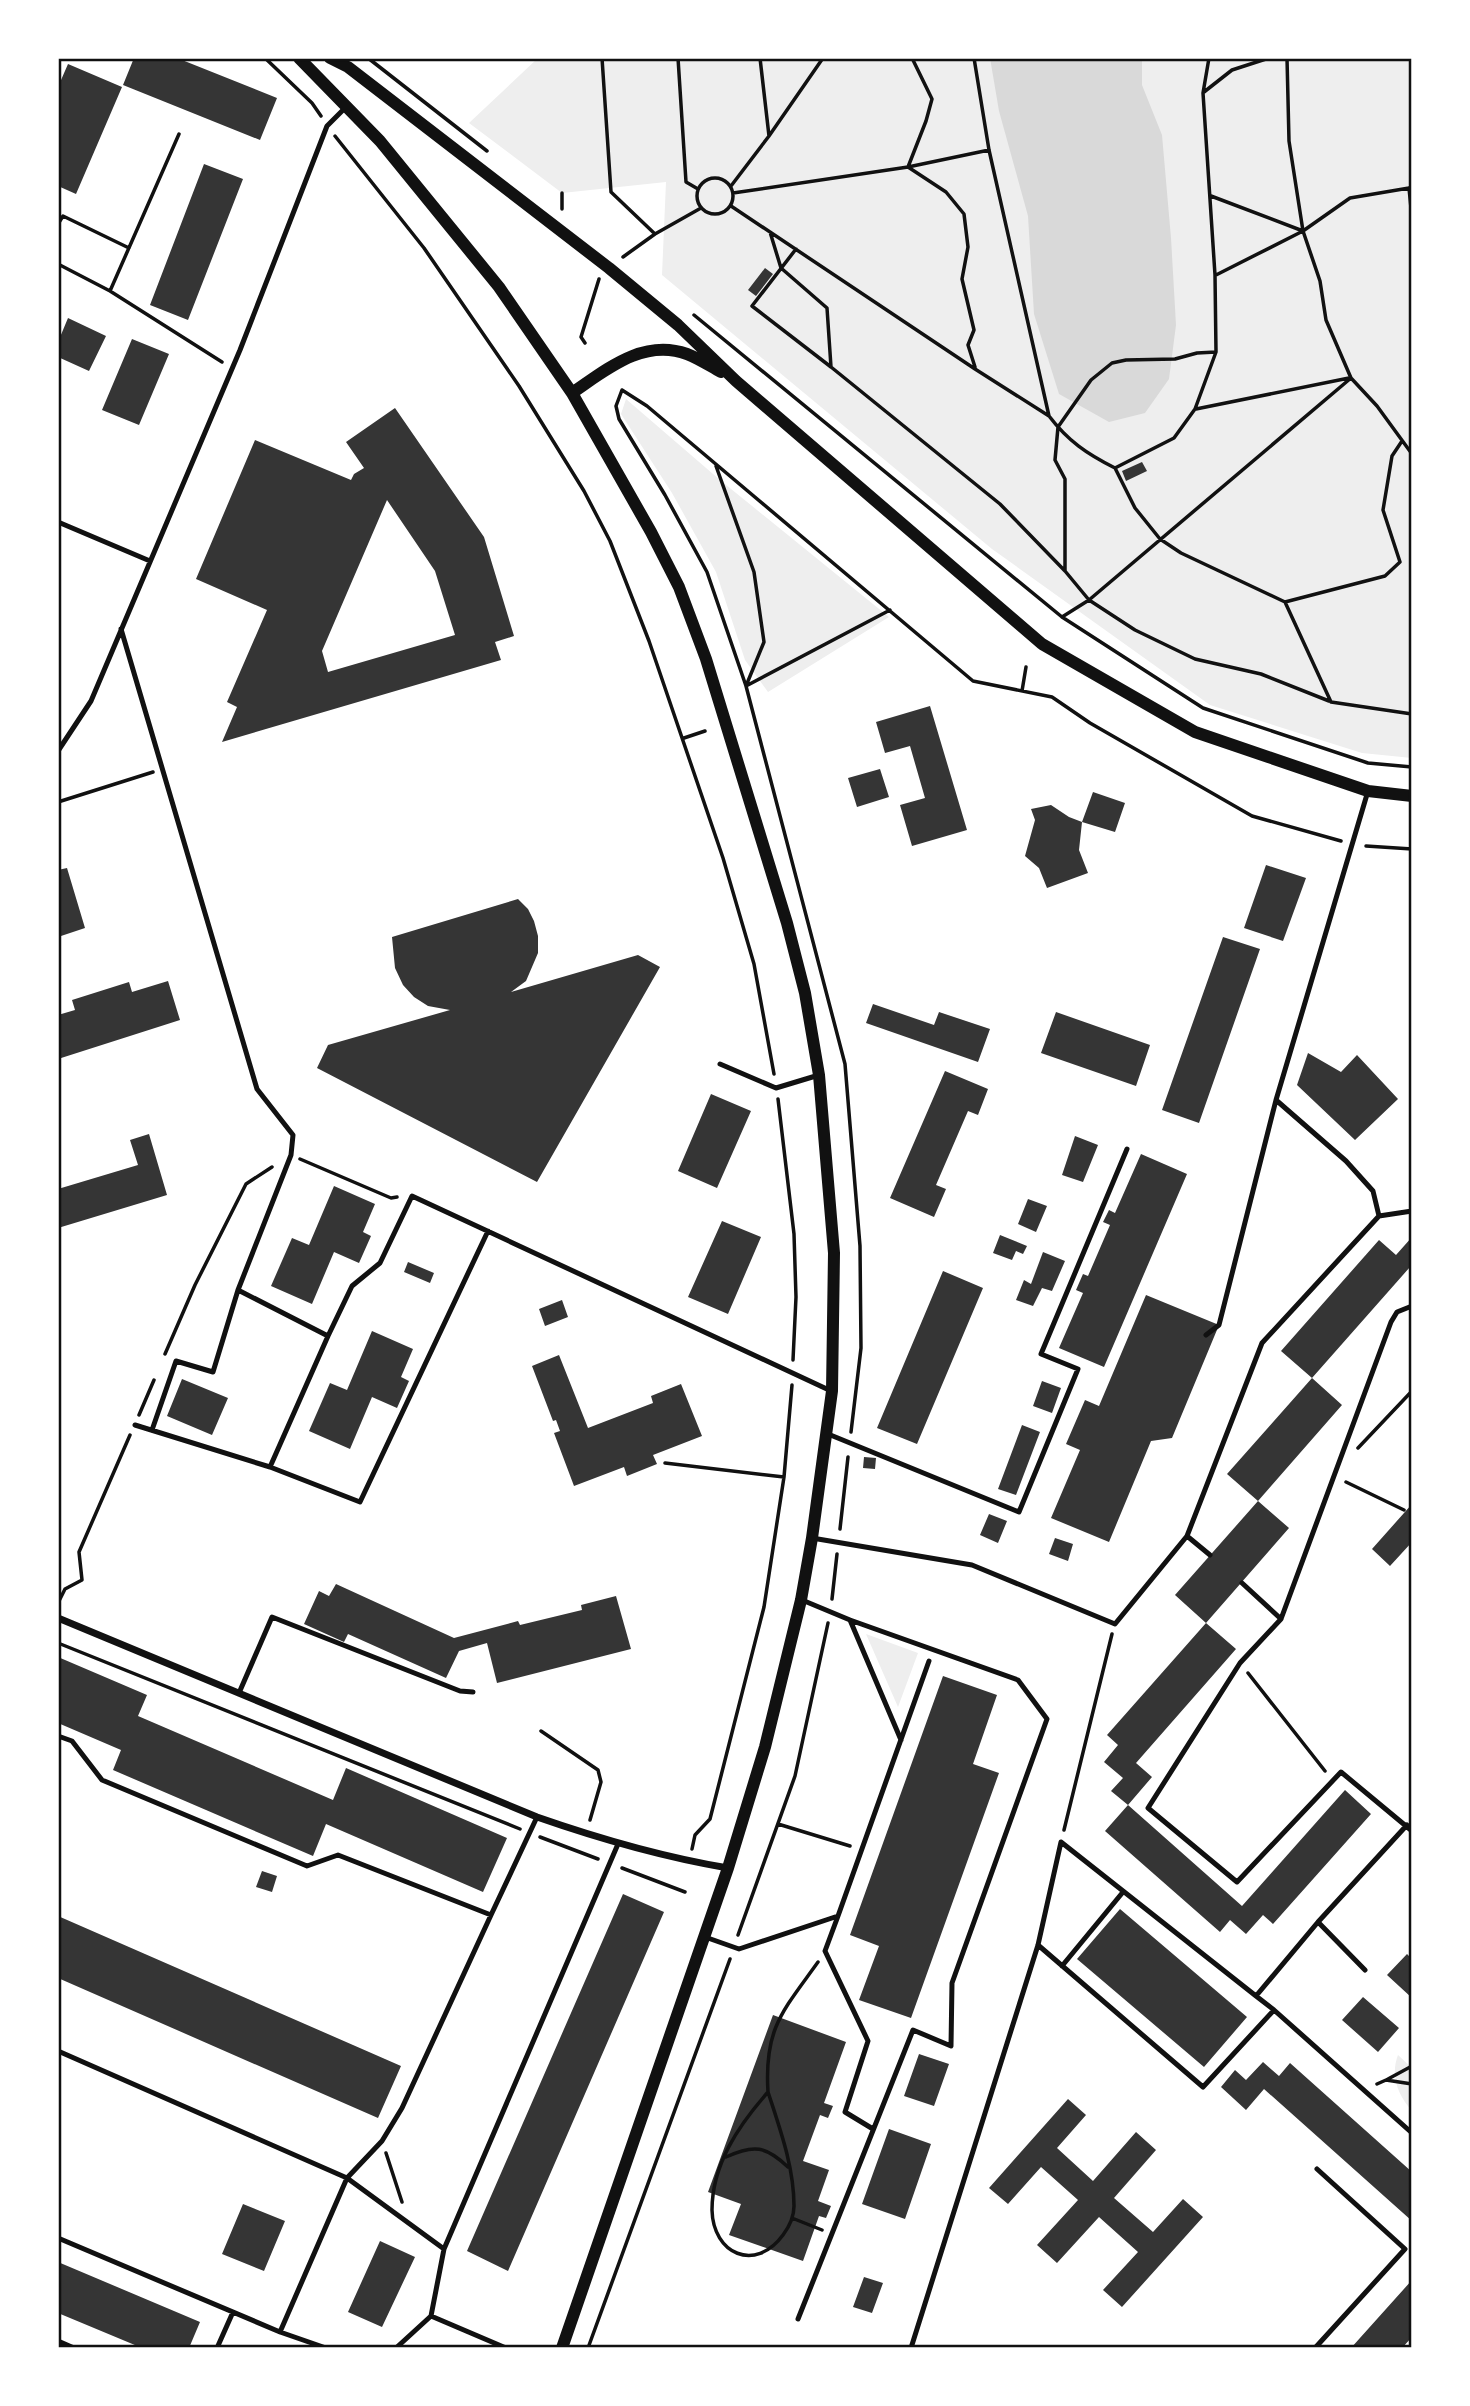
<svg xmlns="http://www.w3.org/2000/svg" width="1470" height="2406" viewBox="0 0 1470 2406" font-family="'DM Sans',sans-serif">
  <rect width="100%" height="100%" fill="#fff"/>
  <path fill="#eee" d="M538 58H1412V758L1362 753 1210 705 992 549 662 275 666 182 562 193 469 123Z
    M626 399 720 480 889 617 768 692 745 660 716 572 672 493 621 414Z
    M866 1634 918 1653 898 1707Z
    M1398 2055 1412 2068V2111C1398 2095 1390 2076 1398 2055Z"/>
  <path fill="#d9d9d9" d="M990 58H1142V85L1162 135 1171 238 1176 325 1169 379 1145 413 1109 422 1059 394 1034 314 1028 216 999 111Z"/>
  <path fill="#353535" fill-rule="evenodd" d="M134 58H177L277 98 260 140 123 85Z
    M68 64 122 87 76 194 58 186V87Z
    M204 164 243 179 188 320 150 305Z
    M765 268 773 274 756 296 748 290Z
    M68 318 106 336 89 371 58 357V342Z
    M132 339 169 354 139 425 102 410Z
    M395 408 484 537 514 636 495 642 501 660 222 742 237 707 227 702 267 610 196 579 255 440 351 480 354 474 364 468 346 442ZM387 500 435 571 455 635 328 672 322 651Z
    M1142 462 1147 471 1126 481 1122 471Z
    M930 706 967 830 912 846 900 805 925 798 910 746 885 753 876 722Z
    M880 769 889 797 857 807 848 778Z
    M1093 792 1125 803 1115 832 1082 822Z
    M1051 805 1069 817 1082 822 1079 850 1088 873 1047 888 1039 868 1025 856 1035 820 1031 809Z
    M1266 865 1306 878 1283 941 1244 928Z
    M67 868 85 928 58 937V870Z
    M518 899 528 909 534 921 538 936V953L526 981 511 992 638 955 660 967 537 1182 317 1068 328 1045 450 1010 428 1006 414 997 403 985 395 968 392 937Z
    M1223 937 1260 949 1199 1123 1162 1110Z
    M168 981 180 1020 58 1059V1015L75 1010 72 1000 129 982 132 992Z
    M873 1004 934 1025 939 1012 990 1029 978 1062 866 1023Z
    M1056 1012 1150 1045 1136 1086 1041 1053Z
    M1308 1053 1341 1072 1357 1055 1398 1099 1355 1140 1297 1085Z
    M945 1071 988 1089 978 1115 968 1111 936 1185 946 1189 934 1217 890 1198Z
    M711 1094 751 1111 717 1188 678 1171Z
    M149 1134 167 1195 58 1228V1189L138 1165 130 1140Z
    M1075 1136 1098 1145 1083 1182 1062 1175Z
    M1141 1154 1187 1174 1104 1367 1059 1348 1083 1293 1076 1290 1083 1274 1088 1276 1110 1225 1103 1222 1109 1210 1115 1213Z
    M334 1186 375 1204 363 1232 371 1236 359 1263 334 1252 312 1304 271 1286 292 1238 309 1245Z
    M1028 1199 1047 1206 1036 1232 1018 1224Z
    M722 1221 761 1237 728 1314 688 1297Z
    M1000 1235 1027 1246 1023 1254 1016 1251 1012 1260 993 1253Z
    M1412 1237V1269L1410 1267 1312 1378 1281 1351 1379 1240 1396 1255Z
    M1043 1252 1065 1261 1052 1291 1042 1288 1033 1306 1016 1300 1024 1280 1031 1284Z
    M408 1262 434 1273 430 1283 404 1272Z
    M943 1271 983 1288 917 1444 877 1428Z
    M1146 1295 1219 1325 1172 1438 1151 1441 1109 1542 1051 1518 1080 1450 1066 1444 1085 1400 1099 1406Z
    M562 1300 568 1317 545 1326 539 1309Z
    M372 1331 413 1349 401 1377 409 1381 397 1408 372 1397 350 1449 309 1431 330 1383 347 1390Z
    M559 1355 588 1428 653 1403 651 1396 681 1384 702 1436 653 1455 657 1464 627 1476 624 1467 574 1486 554 1433 560 1431 556 1420 553 1421 532 1366Z
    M1312 1378 1342 1405 1258 1501 1227 1474Z
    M182 1379 228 1398 212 1435 167 1416Z
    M1042 1381 1061 1388 1052 1413 1033 1406Z
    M1022 1425 1040 1432 1016 1495 998 1489Z
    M864 1457 876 1458 875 1469 863 1468Z
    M1258 1501 1289 1528 1206 1623 1175 1595Z
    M1412 1504V1542L1390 1566 1372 1549Z
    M989 1514 1007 1521 998 1543 980 1535Z
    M1055 1538 1073 1544 1068 1561 1049 1554Z
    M336 1584 454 1638 518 1621 520 1625 582 1610 581 1605 616 1596 631 1649 497 1683 487 1643 459 1651 446 1678 348 1634 344 1642 304 1624 319 1591 329 1596Z
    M1206 1623 1236 1649 1136 1763 1152 1777 1128 1805 1111 1791 1123 1778 1104 1762 1118 1745 1107 1735Z
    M58 1657 147 1695 138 1716 333 1800 346 1768 507 1838 483 1892 326 1824 313 1856 113 1770 121 1750 58 1723Z
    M943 1676 997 1695 973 1764 999 1773 911 2018 859 2000 879 1946 850 1935Z
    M1345 1790 1371 1814 1273 1924 1263 1915 1246 1934 1230 1920 1220 1932 1105 1831 1128 1805 1242 1906Z
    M262 1871 277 1876 272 1892 256 1887Z
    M623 1894 664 1912 508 2271 467 2251Z
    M1120 1909 1247 2017 1204 2067 1077 1959Z
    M58 1916 401 2066 378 2118 58 1978Z
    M1407 1954 1412 1959V1998L1387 1975Z
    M1363 1997 1399 2028 1378 2052 1342 2020Z
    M773 2015 846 2042 824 2103 833 2106 828 2118 820 2115 803 2161 829 2170 818 2201 831 2206 826 2218 819 2216 803 2261 729 2235 741 2204 708 2192Z
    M919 2054 949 2064 934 2106 904 2096Z
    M1263 2062 1279 2076 1290 2063 1412 2172V2221L1264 2089 1246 2110 1221 2087 1235 2070 1246 2080Z
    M1068 2099 1086 2115 1057 2148 1093 2181 1136 2132 1156 2150 1114 2198 1153 2232 1183 2199 1203 2217 1122 2307 1103 2290 1138 2252 1099 2217 1057 2263 1037 2245 1078 2200 1041 2167 1008 2204 989 2188Z
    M889 2129 931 2144 905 2219 862 2204Z
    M243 2204 285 2221 264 2271 222 2254Z
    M380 2241 415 2257 382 2327 348 2312Z
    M58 2262 200 2322 189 2348H142L58 2313Z
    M864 2277 883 2283 872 2313 853 2307Z
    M1412 2280V2337L1402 2348H1351Z"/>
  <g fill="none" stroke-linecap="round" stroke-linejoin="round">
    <path stroke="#111" stroke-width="3.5" d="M265 58 312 103 321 116
      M368 58 487 151
      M602 58 611 192 655 234
      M678 58 686 182 698 189
      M760 58 769 136
      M912 58 932 99 926 121 908 167 946 192 964 214 968 247 962 279 974 330 968 345 975 367
      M974 58 989 150 1049 416
      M1287 58 1289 141 1303 231 1320 281 1326 320 1351 378 1377 406 1412 454
      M1204 92 1232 70 1269 58
      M179 134 110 291 222 362
      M335 136 424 248 519 386 584 491 610 541 649 641 723 858 754 964 774 1074
      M697 196a18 18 0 1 1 36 0a18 18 0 1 1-36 0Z
      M731 186 769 136 823 58
      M1412 187 1409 188 1412 218
      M733 193 908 167 989 150
      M1211 196 1303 231
      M731 206 975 369 1049 416C1068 441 1087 454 1115 468L1174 438 1195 409 1216 352 1215 275 1203 93 1209 58
      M562 209V193
      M58 224 63 216 129 248
      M770 232 781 268 827 308 831 367 1000 504 1065 571V479L1055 460 1058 427 1091 380 1112 363 1126 360 1175 359 1197 353 1216 352
      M796 249 752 306 831 367
      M623 257 655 234 701 208
      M58 264 110 291
      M1216 275 1303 231 1350 198 1409 188
      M694 315 1062 617 1203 708 1368 763 1412 767
      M585 343 581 337 599 279
      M1196 409 1349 378
      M716 466 754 572 764 642 746 686 890 610
      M1115 468 1135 508 1160 539 1181 553 1285 602 1331 702 1412 714
      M1065 571 1089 600 1135 630 1195 659 1261 674 1329 701
      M1285 602 1385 576 1400 562 1383 510 1392 456 1402 441
      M1062 617 1089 600 1351 378
      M1022 691 1026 667
      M684 738 705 731
      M58 802 153 772
      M1366 846 1412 849
      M778 1099 794 1234 796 1297 793 1360
      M300 1159 391 1198 397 1197
      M165 1354 195 1285 246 1184 272 1167
      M139 1415 154 1380
      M851 1432 861 1348 860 1246 845 1064 746 686 707 572 665 495 619 419 616 406 622 390 647 406 973 681 1052 697 1090 723 1252 816 1341 841
      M1358 1448 1412 1391
      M665 1463 784 1477
      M1346 1482 1404 1510
      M840 1529 848 1457
      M832 1599 837 1554
      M58 1603 65 1589 82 1580 79 1552 130 1435
      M58 1643 520 1829
      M1248 1673 1325 1771
      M541 1731 598 1770 601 1782 590 1820
      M778 1824 850 1846
      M1064 1830 1112 1634
      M540 1837 598 1859
      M692 1849 695 1835 710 1819 764 1607 784 1477 792 1385
      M622 1868 685 1892
      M738 1935 795 1776 828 1623
      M1388 2079 1412 2066
      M1377 2084 1386 2080 1412 2084
      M768 2092C780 2129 794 2167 794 2206 794 2217 789 2227 783 2235 755 2273 713 2254 712 2210 712 2164 739 2125 768 2092 764 2028 783 2011 818 1962
      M386 2153 402 2202
      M726 2157C754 2144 766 2146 788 2167
      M792 2218 822 2230
      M588 2348 730 1959"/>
    <path stroke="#111" stroke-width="5" d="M58 522 150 561
      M121 629 257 1089 293 1135 291 1155 238 1290 328 1336 270 1467 360 1502 488 1231
      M58 751 91 701 240 350 327 126 347 106
      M1368 791 1276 1100 1346 1161 1373 1191 1379 1216 1412 1211
      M720 1064 776 1088 819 1075
      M1206 1335 1219 1325 1276 1100
      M328 1336 352 1286 380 1263 412 1196 829 1390
      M135 1425 270 1467
      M152 1430 176 1361 213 1372 238 1290
      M828 1434 1019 1512 1078 1369 1041 1354 1127 1149
      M1187 1536 1262 1343 1379 1216
      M812 1538 972 1565 1115 1624 1187 1536 1210 1555
      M1242 1583 1281 1619 1240 1663 1148 1808 1237 1882 1341 1772 1412 1831
      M802 1600 850 1620 901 1740
      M1281 1619 1391 1322 1397 1312 1412 1306
      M239 1693 272 1617 460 1691 473 1692
      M58 1736 72 1741 102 1780 307 1866 338 1855 491 1915 537 1817
      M838 1916 825 1951 868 2041 845 2112 873 2129
      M1318 1922 1365 1970
      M705 1937 739 1949 838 1916 929 1661
      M1038 1945 1203 2087 1274 2010 1256 1996 1318 1922 1407 1825
      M1062 1966 1123 1892
      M1274 2010 1412 2133
      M58 2051 347 2178 280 2332
      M58 2238 280 2332 326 2348
      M444 2249 347 2178 382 2141 402 2108 491 1915
      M431 2316 444 2249 618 1844
      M798 2319 913 2030 951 2046 952 1983 1047 1719 1018 1680 850 1620
      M58 2341 74 2348
      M217 2348 233 2312
      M396 2348 431 2316 506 2348
      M911 2348 1038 1945 1061 1842 1256 1996
      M1315 2348 1405 2249 1317 2169"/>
    <path stroke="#111" stroke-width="7" d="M58 1618 537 1817C600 1839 663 1857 728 1868"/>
    <path stroke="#111" stroke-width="12" d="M299 58 380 141 499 287 572 393 651 532 679 587 706 659 787 923 805 993 819 1075 834 1253 832 1391 812 1538 801 1600 765 1747 728 1868 562 2348
      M330 58 348 67 609 268 678 325 736 381 1042 644 1195 732 1368 791 1412 796
      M572 393C606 370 643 338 687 354 698 358 710 366 721 372"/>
  </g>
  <rect width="1470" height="2406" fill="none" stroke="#ffffff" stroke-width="119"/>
  <rect x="60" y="60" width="1350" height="2286" fill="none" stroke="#111" stroke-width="2.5"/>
</svg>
